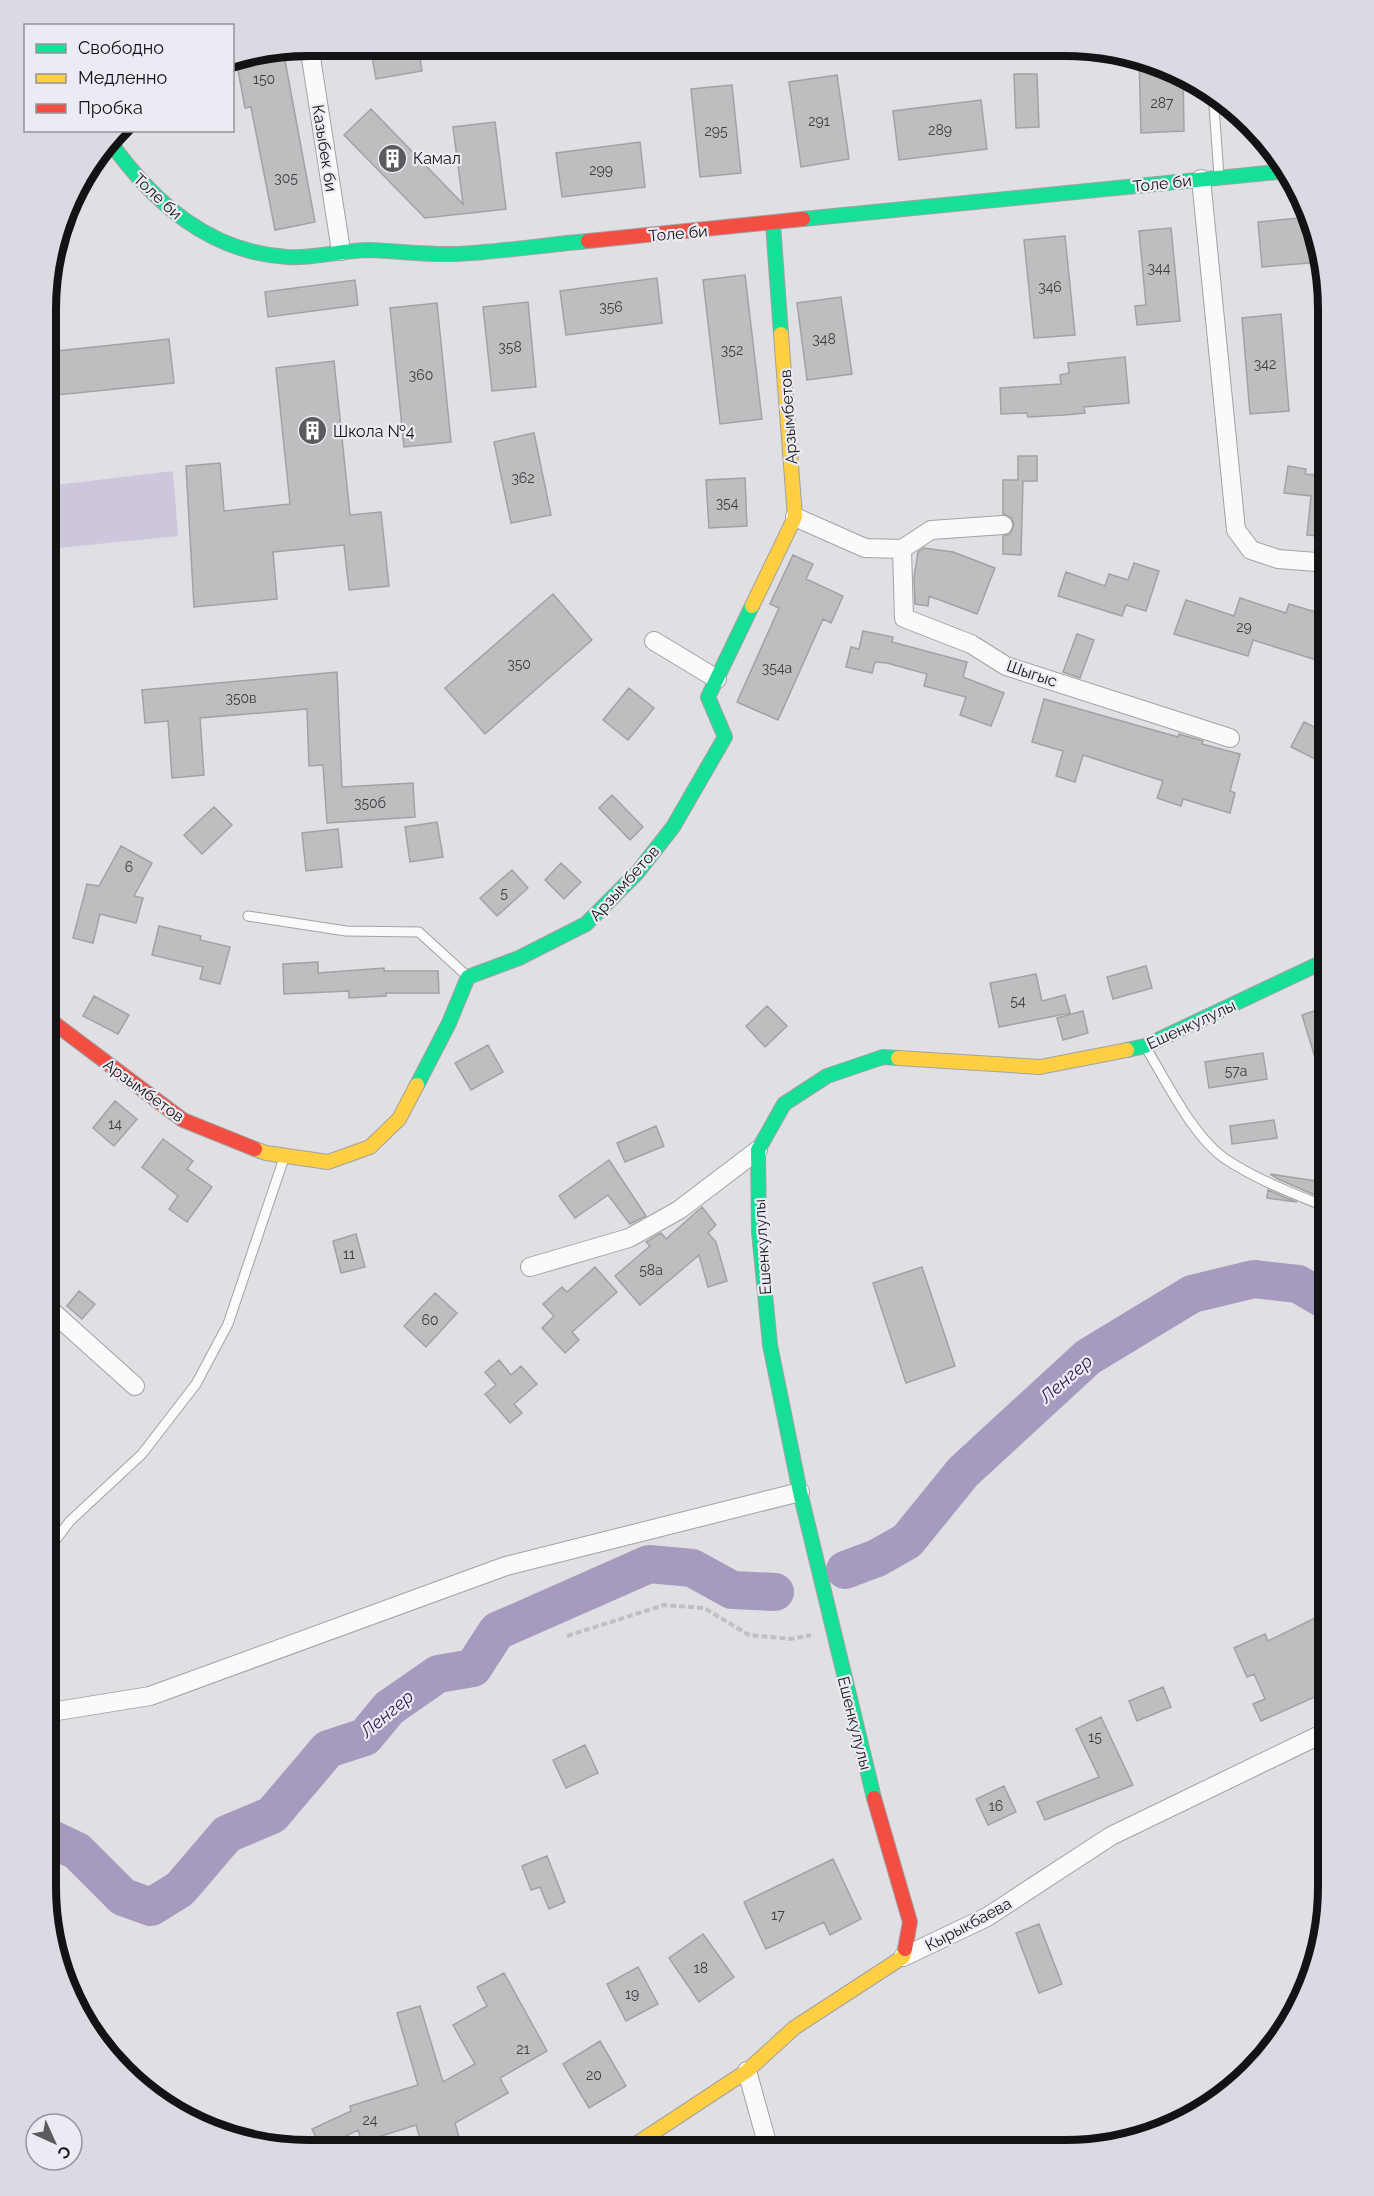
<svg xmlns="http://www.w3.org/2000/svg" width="1374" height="2196" viewBox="0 0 1374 2196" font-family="Raleway,sans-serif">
  <rect width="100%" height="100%" fill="#e0dfe3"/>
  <path fill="#cdc6dd" d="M173 471 178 536 48 549 47 486Z"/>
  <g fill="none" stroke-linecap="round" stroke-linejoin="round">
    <path stroke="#a69abe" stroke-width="38" d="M845 1570 877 1558 907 1541 963 1472 1088 1357 1192 1294 1254 1279 1298 1284 1329 1302
      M45 1836 77 1851 123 1897 151 1907 180 1889 227 1834 272 1815 328 1749 365 1737 389 1708 438 1674 473 1668 497 1631 649 1564 692 1568 732 1590 775 1592"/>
  </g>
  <path fill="#bcbebf" stroke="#a1a2a3" stroke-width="1.5" d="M370 45H418L422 71 376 79Z
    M283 50 315 222 275 230 251 107 245 108 236 59Z
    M1139 58 1167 65 1183 74 1184 131 1141 133Z
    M1014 74H1037L1039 127 1016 128Z
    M837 75 849 159 801 167 789 82Z
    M732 85 741 173 700 177 691 89Z
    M981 100 987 149 899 160 893 111Z
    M371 109 463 204 453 127 495 122 506 209 425 218 344 135Z
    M640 142 645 187 562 197 556 153Z
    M1311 217 1320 262 1262 267 1258 222Z
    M1171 228 1180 321 1137 325 1135 306 1146 305 1139 231Z
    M1065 236 1075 335 1034 338 1024 240Z
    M745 275 762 419 720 424 703 280Z
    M657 278 662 323 566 335 560 291Z
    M355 280 358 305 268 317 265 292Z
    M841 297 852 374 807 380 797 303Z
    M528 302 536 387 492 391 483 307Z
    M437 303 451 442 404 447 390 308Z
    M1281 314 1289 411 1250 414 1242 318Z
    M169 339 174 383 47 396V352Z
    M1125 357 1129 403 1084 407 1085 413 1065 415 1028 417 1027 413 1001 414 1000 388 1061 384 1060 375 1069 373 1068 363Z
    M334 361 350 515 381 512 389 586 349 590 344 545 273 552 277 599 194 607 186 466 220 463 224 511 290 504 276 368Z
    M534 433 551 515 511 523 494 442Z
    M1018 456H1037V481H1023L1021 555 1003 554V536L1010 534 1014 525 1012 518 1003 514V480H1018Z
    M1288 466 1306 469 1305 474 1329 476V537L1307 535 1311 496 1284 493Z
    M745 478 747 526 709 528 706 480Z
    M924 548 953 552 995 568 977 614 929 596 928 606 915 604 914 577 918 552Z
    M793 555 813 564 806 579 843 596 831 623 823 619 778 720 737 702 779 608 770 604Z
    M1134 563 1159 571 1146 611 1126 605 1122 616 1058 596 1066 572 1105 586 1109 574 1128 580Z
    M553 594 592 640 485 734 445 688Z
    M1240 598 1286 613 1289 604 1329 616V664L1253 640 1248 656 1174 634 1186 600 1234 616Z
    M863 631 893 637 892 642 967 662 963 677 1004 693 991 726 960 715 966 697 924 686 927 674 887 663 875 662 872 673 846 667 851 647 859 649Z
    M1077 634 1094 640 1080 678 1063 672Z
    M337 672 342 787 413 783 415 817 327 823 323 765 309 766 307 709 200 718 204 775 172 778 168 721 145 723 142 690Z
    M629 688 654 708 628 740 603 720Z
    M1044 699 1178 737 1179 734 1203 741 1202 744 1240 754 1230 791 1235 793 1230 813 1183 799 1181 806 1157 798 1163 781 1083 755 1075 782 1056 776 1063 751 1032 742Z
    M1304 722 1329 734V766L1291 747Z
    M612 795 643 827 630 840 599 808Z
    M214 807 232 825 202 854 184 835Z
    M437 822 443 857 410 862 405 827Z
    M338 829 342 867 306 871 302 833Z
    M121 846 152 863 134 896 143 898 136 923 100 914 93 943 73 938 87 884 99 886Z
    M561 863 581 882 564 899 545 880Z
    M512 870 528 888 497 916 480 898Z
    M159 926 201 936 200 940 230 947 220 984 200 979 203 967 152 955Z
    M318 962V973L384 968V971H438L439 993H386V996L349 998V991L284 994 283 964Z
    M1146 966 1152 988 1113 999 1107 977Z
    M1036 974 1042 1001 1065 995 1070 1013 999 1027 990 983Z
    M94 996 129 1015 118 1034 83 1016Z
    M767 1006 787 1026 765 1047 746 1026Z
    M1329 1006V1089L1325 1090 1302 1015Z
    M1083 1011 1088 1033 1063 1040 1057 1018Z
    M488 1045 503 1072 471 1090 455 1063Z
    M1263 1053 1267 1079 1209 1088 1205 1062Z
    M115 1101 137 1119 114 1146 93 1128Z
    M1274 1120 1277 1138 1232 1144 1230 1126Z
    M656 1126 664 1146 625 1162 617 1143Z
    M163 1139 193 1161 187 1169 212 1187 187 1222 169 1209 178 1196 142 1167Z
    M609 1160 646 1216 630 1224 608 1195 575 1218 559 1196Z
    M1270 1174 1329 1183V1201L1278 1179Z
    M1268 1190 1286 1198 1297 1202 1267 1198Z
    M702 1207 716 1225 708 1233 716 1242 727 1281 708 1287 699 1255 640 1305 615 1276 650 1246 646 1242 661 1233 666 1239Z
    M356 1234 365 1267 341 1273 333 1241Z
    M595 1267 617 1292 572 1332 579 1340 565 1353 542 1328 554 1316 543 1304 562 1287 567 1292Z
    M922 1267 955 1366 906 1383 873 1283Z
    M79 1291 95 1304 82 1319 67 1306Z
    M435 1293 457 1313 426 1347 404 1326Z
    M499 1360 511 1375 521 1366 537 1384 514 1404 522 1413 510 1423 485 1394 496 1385 485 1372Z
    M1319 1616 1329 1635 1328 1691 1261 1721 1253 1704 1265 1699 1254 1674 1247 1677 1234 1648 1265 1634 1268 1641Z
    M1163 1687 1171 1707 1137 1721 1129 1701Z
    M1101 1717 1133 1785 1045 1820 1037 1802 1099 1777 1076 1729Z
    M585 1745 598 1773 566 1788 553 1760Z
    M1004 1786 1016 1812 988 1825 976 1799Z
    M547 1856 565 1902 549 1909 540 1887 531 1890 522 1866Z
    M833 1859 861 1919 830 1935 824 1922 766 1949 744 1902Z
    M1039 1924 1062 1984 1039 1993 1016 1933Z
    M703 1934 734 1977 699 2002 669 1958Z
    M638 1967 658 2004 626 2021 607 1984Z
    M504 1973 547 2051 500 2078 508 2093 455 2123 461 2144 444 2149H423L416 2125 362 2142 358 2130 321 2148 312 2129 351 2111 350 2106 418 2085 397 2013 420 2006 443 2082 475 2064 453 2025 487 2006 477 1987Z
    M600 2041 626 2086 589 2108 563 2064Z"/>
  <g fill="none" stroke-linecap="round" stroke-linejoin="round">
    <defs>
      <path id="lane" d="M1213 92 1219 176
        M248 916 346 931 419 932 466 975
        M1146 1048C1167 1082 1192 1135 1224 1158 1255 1179 1294 1194 1329 1208
        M45 1554 70 1521 142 1454 196 1384 228 1324 284 1158
        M45 1694 56 1712"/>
      <path id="street" d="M309 45 341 251
        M1201 179 1236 530 1251 550 1278 559 1329 563
        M795 517 865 548 902 549 931 530 1003 525
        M902 549 904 618 971 644 1006 666 1230 738
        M654 641 717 679
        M530 1267 629 1238 679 1210 758 1150
        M46 1306 135 1386
        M45 1713 150 1696 506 1566 800 1492
        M903 1957 987 1917 1111 1836 1328 1731
        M747 2071 769 2150"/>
      <path id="fast" d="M110 142C154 203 209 252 287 257 314 259 342 250 369 250 398 251 427 255 456 254 500 252 544 245 588 241
        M803 219 1288 171
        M773 224 781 334
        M1127 1050 1145 1046 1329 959
        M417 1085 449 1023 468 977 519 958 586 924 637 873 673 827 725 737 708 697 752 606
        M874 1798 800 1492 770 1345 759 1232 758 1150 784 1104 827 1076 883 1057 898 1058"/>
      <path id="slow" d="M752 606 795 517 781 334
        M898 1058 1040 1067 1127 1050
        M255 1149 266 1153 328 1162 370 1147 399 1119 417 1085
        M627 2150 747 2071 794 2028 903 1957 905 1949"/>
      <path id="jam" d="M588 241 803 219
        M46 1017 183 1120 255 1149
        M874 1798 910 1922 905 1949"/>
    </defs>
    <use href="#lane" stroke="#a2a1a4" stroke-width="11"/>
    <use href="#street" stroke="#a2a1a4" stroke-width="20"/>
    <use href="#fast" stroke="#a2a1a4" stroke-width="16"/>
    <use href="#slow" stroke="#a2a1a4" stroke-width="16"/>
    <use href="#jam" stroke="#a2a1a4" stroke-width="16"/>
    <path stroke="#c0c0c0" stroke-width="4" stroke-dasharray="6 3" stroke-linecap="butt" d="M567 1636 664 1605 704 1608 749 1635 791 1639 811 1635"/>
    <use href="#lane" stroke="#fafafb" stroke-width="9"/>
    <use href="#street" stroke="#fafafb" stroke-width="18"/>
    <use href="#fast" stroke="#16e098" stroke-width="14"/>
    <use href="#slow" stroke="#ffcf43" stroke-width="14"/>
    <use href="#jam" stroke="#f24e42" stroke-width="14"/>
  </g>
  <defs>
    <symbol id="building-disc" viewBox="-11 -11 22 22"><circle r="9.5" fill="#5b5a5d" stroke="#eceaf3"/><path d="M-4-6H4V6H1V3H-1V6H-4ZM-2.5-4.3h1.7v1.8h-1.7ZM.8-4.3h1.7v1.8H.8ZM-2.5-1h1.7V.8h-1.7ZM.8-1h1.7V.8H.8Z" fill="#fff"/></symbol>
  </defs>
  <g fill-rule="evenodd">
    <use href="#building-disc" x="376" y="142" width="33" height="33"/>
    <use href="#building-disc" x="296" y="414" width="33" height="33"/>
  </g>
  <g text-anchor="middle" stroke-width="4.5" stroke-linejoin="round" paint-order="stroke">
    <g font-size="14" fill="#3d3d40">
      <text x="264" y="84">150</text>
      <text x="1162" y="108">287</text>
      <text x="819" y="126">291</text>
      <text x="940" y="135">289</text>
      <text x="716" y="136">295</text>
      <text x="601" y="175">299</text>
      <text x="286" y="183">305</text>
      <text x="1159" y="273">344</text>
      <text x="1050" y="292">346</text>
      <text x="611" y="312">356</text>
      <text x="824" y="344">348</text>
      <text x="510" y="352">358</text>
      <text x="732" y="355">352</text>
      <text x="1265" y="369">342</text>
      <text x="421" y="380">360</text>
      <text x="523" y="483">362</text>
      <text x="727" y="508">354</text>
      <text x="1244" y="632">29</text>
      <text x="519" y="669">350</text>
      <text x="777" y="673">354а</text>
      <text x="241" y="703">350в</text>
      <text x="370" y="808">350б</text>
      <text x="129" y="872">6</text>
      <text x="504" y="898">5</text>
      <text x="1018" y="1006">54</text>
      <text x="1236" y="1076">57а</text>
      <text x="115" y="1129">14</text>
      <text x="349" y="1259">11</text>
      <text x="651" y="1275">58а</text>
      <text x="430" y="1325">60</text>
      <text x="1095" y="1742">15</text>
      <text x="996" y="1811">16</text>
      <text x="778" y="1920">17</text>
      <text x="701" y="1973">18</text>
      <text x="632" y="1999">19</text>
      <text x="523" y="2054">21</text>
      <text x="594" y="2080">20</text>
      <text x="370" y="2125">24</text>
    </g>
    <g font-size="16" fill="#131215" stroke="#eceaf3">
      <text transform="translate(325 148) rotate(81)" y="6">Казыбек би</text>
      <text transform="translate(1162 183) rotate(-6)" y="6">Толе би</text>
      <text transform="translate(158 196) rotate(43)" y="6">Толе би</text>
      <text transform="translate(678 233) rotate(-5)" y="6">Толе би</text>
      <text transform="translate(788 417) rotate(-94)" y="6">Арзымбетов</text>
      <text transform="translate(1032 673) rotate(19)" y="6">Шыгыс</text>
      <text transform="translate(624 883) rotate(-48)" y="6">Арзымбетов</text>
      <text transform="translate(1191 1024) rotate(-25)" y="6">Ешенкулулы</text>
      <text transform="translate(144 1090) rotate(36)" y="6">Арзымбетов</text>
      <text transform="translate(762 1247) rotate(-94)" y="6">Ешенкулулы</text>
      <text transform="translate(855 1723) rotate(76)" y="6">Ешенкулулы</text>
      <text transform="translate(968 1924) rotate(-28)" y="6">Кырыкбаева</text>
    </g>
    <g font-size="16" fill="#131215" stroke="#eceaf3" text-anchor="start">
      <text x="413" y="164">Камал</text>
      <text x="333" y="437">Школа №4</text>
    </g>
    <g font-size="18" font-style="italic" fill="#321854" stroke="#eceaf3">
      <text transform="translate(1066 1379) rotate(-41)" y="6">Ленгер</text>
      <text transform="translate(387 1714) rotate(-40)" y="6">Ленгер</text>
    </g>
  </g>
  <path d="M0 0H1374V2196H0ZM309 56H1065A253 253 0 0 1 1318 309V1887A253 253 0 0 1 1065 2140H309A253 253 0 0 1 56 1887V309A253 253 0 0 1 309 56Z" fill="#dbd9e1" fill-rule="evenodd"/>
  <path fill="none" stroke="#131215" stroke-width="8" d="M309 56H1065A253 253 0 0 1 1318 309V1887A253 253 0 0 1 1065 2140H309A253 253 0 0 1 56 1887V309A253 253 0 0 1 309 56Z"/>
  <rect x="24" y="24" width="210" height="108" fill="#eceaf3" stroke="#95949a" stroke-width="1.5"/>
  <rect x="36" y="44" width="30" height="9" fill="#16e098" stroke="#95949a" stroke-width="1.5"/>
  <text x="78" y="54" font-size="18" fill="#131215">Свободно</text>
  <rect x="36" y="74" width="30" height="9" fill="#ffcf43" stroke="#95949a" stroke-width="1.5"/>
  <text x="78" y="84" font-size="18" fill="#131215">Медленно</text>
  <rect x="36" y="104" width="30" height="9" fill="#f24e42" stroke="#95949a" stroke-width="1.5"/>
  <text x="78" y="114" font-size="18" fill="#131215">Пробка</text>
  <g transform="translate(54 2142) rotate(135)"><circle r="28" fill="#eceaf3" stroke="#95949a" stroke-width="1.5"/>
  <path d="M0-4.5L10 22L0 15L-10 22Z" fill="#5b5a5d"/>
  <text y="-9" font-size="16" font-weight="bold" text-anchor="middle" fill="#131215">С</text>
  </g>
</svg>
